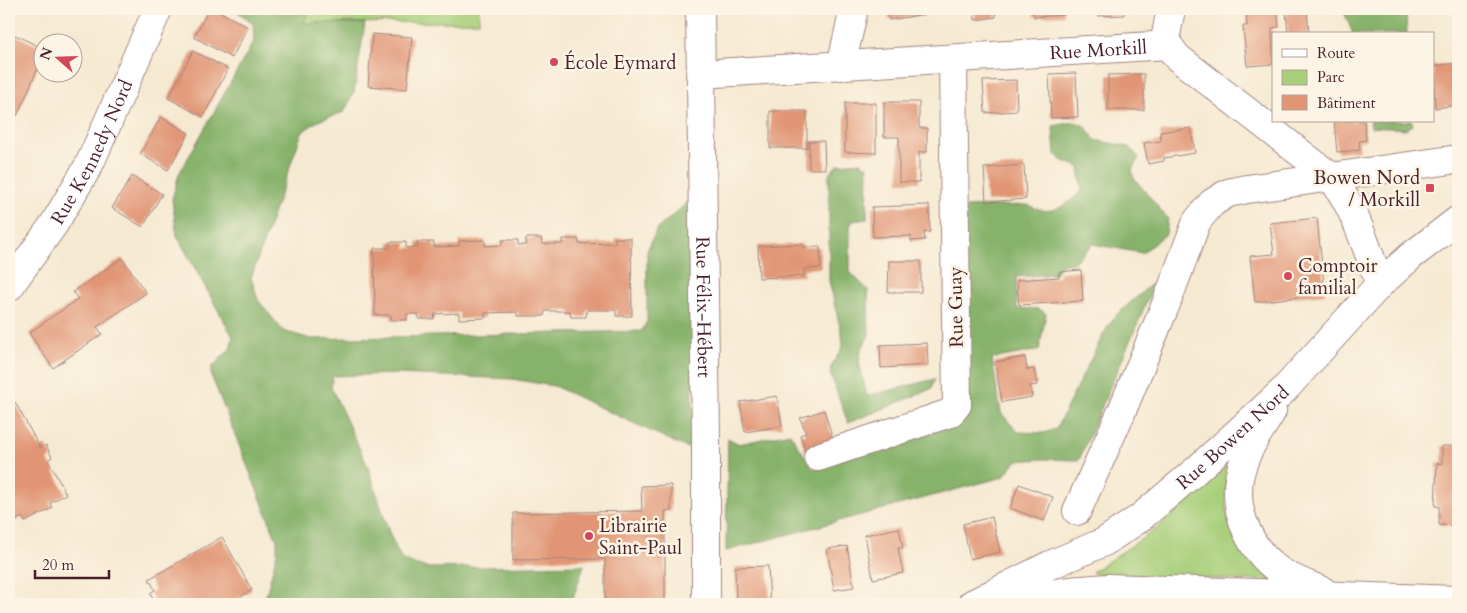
<svg xmlns="http://www.w3.org/2000/svg" width="1467" height="613" viewBox="0 0 1467 613" font-family="Cardo,serif">
  <rect width="100%" height="100%" fill="#fcf5e5"/>
  <filter id="ink" filterUnits="userSpaceOnUse"><feTurbulence type="fractalNoise" baseFrequency=".02" numOctaves="2"/><feDisplacementMap in="SourceGraphic" scale="10" xChannelSelector="R" yChannelSelector="G"/><feConvolveMatrix kernelMatrix="1 2 1 2 8 2 1 2 1" color-interpolation-filters="sRGB"/></filter>
  <filter id="wash" filterUnits="userSpaceOnUse"><feTurbulence type="fractalNoise" baseFrequency=".0096" numOctaves="4" result="noise"/><feDisplacementMap in="SourceGraphic" scale="20" xChannelSelector="R" yChannelSelector="G"/><feGaussianBlur stdDeviation="1.12" result="paint"/><feColorMatrix in="noise" values="0 0 0 0 0 0 0 0 0 0 0 0 0 0 0 0 0 1.4 0 .05"/><feComposite in="paint" operator="in"/></filter>
  <g filter="url(#wash)">
    <rect width="100%" height="100%" fill="#f5e9d1"/>
    <path fill="#a8cf7a" stroke="#797752" d="M311 9H479V22L302 23Z
      M1229 464C1224 497 1222 525 1245 552 1254 563 1266 572 1276 581L1098 575 1092 572 1151 533 1181 508Z"/>
    <path fill="#86b26a" stroke="#68684a" d="M234 9H311L303 23H365L354 92 344 112 318 121 302 132 251 278 258 300 283 331 311 339 642 331 647 321V251L657 229 687 203 692 205 693 443 687 448 554 386 512 379 398 374 333 376 331 387 368 467 390 535 402 560 427 568 584 565 571 604H264L277 553V540L211 375 212 367 230 349 233 337 177 236 172 199 179 174 254 41 253 23Z
      M1343 9H1412L1406 13 1407 34H1353Z
      M1370 121H1412L1413 125 1407 129 1371 127Z
      M1075 122 1085 126 1095 140 1130 147 1139 158 1132 169 1133 177 1168 219 1166 234 1142 253 1093 244 1074 262 1060 266 1055 274 1016 277 1017 309C1027 309 1039 306 1046 314L1039 350 992 359 1001 413 1018 432 1044 433 1056 429 1104 333 1114 317 1156 280 1079 460 1043 459 1016 461 1003 477 726 551 728 438 739 444 790 433 813 469 965 418 969 405 966 207 1028 205C1050 218 1067 206 1082 190L1079 167 1061 160 1055 154 1053 126Z
      M861 162 868 167 867 219 852 221 850 227V272L868 290 869 335 861 350 859 362 867 396 935 379 931 389 848 423 830 373 831 367 843 346 842 335 829 281V174L838 164Z"/>
    <g id="blocks">
      <path fill="#e19574" d="M209 9H215L248 27 232 58 194 37Z
        M888 9H926L927 14 889 20Z
        M974 9H995L996 17 975 20Z
        M1033 9H1064V15L1034 17Z
        M1098 9H1124V15L1098 16Z
        M1246 9H1277L1279 27 1272 28 1273 64 1247 66 1243 26H1247Z
        M1286 9H1307L1309 34H1288Z
        M9 32 42 48V59L17 116 9 113Z
        M372 34 412 37 407 89 368 86Z
        M193 51 228 69 203 117 168 98Z
        M1458 63V105L1435 108 1433 66Z
        M1076 73 1078 117 1051 118 1049 74Z
        M1144 74V110H1108V75Z
        M1016 80 1017 111 985 113 983 81Z
        M884 102H919V128H927V152H919V182H899V137H884Z
        M845 103H876V153L845 152Z
        M770 111H807V148H770Z
        M161 117 189 133 168 170 140 154Z
        M1334 121H1364L1366 140 1359 141 1360 150 1337 152Z
        M1191 128 1195 153 1164 158V161L1148 164 1144 143 1161 141 1160 132Z
        M809 141H824L825 169H809Z
        M1024 165 1026 199 986 202 984 168Z
        M132 176 162 194 143 227 112 208Z
        M929 205 930 232H924L925 240 911 241V236L873 237 872 207Z
        M1317 218 1325 294 1255 302 1250 256 1274 254 1270 223Z
        M526 238H541L542 244H562L563 239H578L579 244 615 243V238H631L632 316H616V310H587L586 317H571L570 311H545L544 316H518V312L485 313V318L459 319V313L435 314 434 319H419L418 314H407V320H391V315H375L374 248H390L389 242H406V248L418 247 417 242H434V247L459 246V241L485 240V246L502 245V240H518V245H526Z
        M802 244 803 247H820L821 268 804 269V276L759 278 758 246Z
        M122 258 146 293 97 327 102 334 53 368 29 333 78 299 73 292Z
        M889 261H921V292H888Z
        M1081 270 1083 301 1019 305 1017 280 1059 277V272Z
        M927 343 928 365 881 368 880 345Z
        M1025 357 1027 370 1034 369 1037 385 1030 386 1032 397 1002 402 995 362Z
        M777 396 782 426 745 432 740 402Z
        M15 402 40 448 46 445 52 457 48 460 66 494 50 503 52 508 25 522 22 517 12 523 9 518V405Z
        M824 410 834 442 805 451 800 435 806 433 800 418Z
        M1442 446H1458V526L1439 525V507L1435 506 1437 463 1442 464Z
        M1019 484 1053 497 1044 521 1010 508Z
        M671 485V511H665V604H605V559L513 560V513L642 511 641 486Z
        M992 517 1000 552 970 559 963 524Z
        M899 528 903 548H898L903 573 873 579 865 535Z
        M222 537 252 590 228 604H164L163 603 156 604 150 593 155 590 149 579Z
        M847 546 854 587 834 590 827 549Z
        M768 566 770 604H746V599H736L735 567Z"/>
    </g>
  </g>
  <g filter="url(#ink)">
    <use href="#blocks" fill-opacity="0" stroke="#a0847e" stroke-width="1"/>
    <g fill="none" stroke-linecap="round" stroke-linejoin="round">
      <defs>
        <g id="minor">
          <path id="s1" d="M700 9 706 436V604"/>
          <path d="M1168 45 1166 35 1171 9"/>
          <path d="M841 66 854 9"/>
          <path id="s2" d="M700 74 1168 45 1177 57 1330 176C1355 207 1366 247 1380 284"/>
          <path id="s3" d="M9 287 54 224 89 165 158 9"/>
          <path d="M818 457 950 413 957 405 953 59"/>
          <path d="M1077 511 1121 413 1166 304 1197 221 1212 203 1228 193 1247 189 1458 159"/>
        </g>
        <g id="tertiary">
          <path d="M1272 411C1263 427 1250 443 1244 461 1228 501 1246 548 1281 572 1294 580 1308 585 1323 591"/>
          <path d="M990 603 1069 591 1108 588 1458 600"/>
          <path id="s4" d="M972 604 1050 565 1104 542 1140 518 1193 473 1284 390 1380 284 1411 256 1458 220"/>
        </g>
      </defs>
      <use href="#minor" stroke="#a0847e" stroke-width="30"/>
      <use href="#tertiary" stroke="#a0847e" stroke-width="30"/>
      <use href="#minor" stroke="#fff" stroke-width="28"/>
      <use href="#tertiary" stroke="#fff" stroke-width="28"/>
    </g>
  </g>
  <g fill="#d1495b" stroke="#fcf5e5" stroke-width="2">
    <circle cx="554" cy="62" r="5"/>
    <rect x="1425" y="183" width="10" height="10" rx="2.5"/>
    <circle cx="1288" cy="276" r="5"/>
    <circle cx="589" cy="536" r="5"/>
  </g>
  <g text-anchor="middle" stroke-width="5" stroke-linejoin="round" paint-order="stroke">
    <g font-size="19" fill="#4a1f2b" stroke="#fcf5e5">
      <text dy="7" stroke="none"><textPath href="#s2" startOffset="399">Rue Morkill</textPath></text>
      <text dy="7" stroke="none"><textPath href="#s3" startOffset="159">Rue Kennedy Nord</textPath></text>
      <text dy="7" stroke="none"><textPath href="#s1" startOffset="298">Rue Félix-Hébert</textPath></text>
      <text transform="translate(955 307) rotate(-91)" y="7">Rue Guay</text>
      <text dy="7" stroke="none"><textPath href="#s4" startOffset="312">Rue Bowen Nord</textPath></text>
    </g>
    <g font-size="19" fill="#4a1f2b" stroke="#fcf5e5" text-anchor="start">
      <text x="564" y="69">École Eymard</text>
      <text x="1420" y="184" text-anchor="end">Bowen Nord<tspan x="1420" dy="22">/ Morkill</tspan></text>
      <text x="1298" y="272">Comptoir<tspan x="1298" dy="22">familial</tspan></text>
      <text x="599" y="532">Librairie<tspan x="599" dy="22">Saint-Paul</tspan></text>
    </g>
  </g>
  <rect width="1467" height="613" fill="none" stroke="#fcf5e5" stroke-width="30"/>
  <rect x="1272" y="32" width="162" height="90" fill="#fcf5e5" stroke="#b59f9b"/>
  <rect x="1282" y="49" width="25" height="8" fill="#ffffff" stroke="#b59f9b"/>
  <text x="1317" y="58" font-size="15" fill="#4a1f2b">Route</text>
  <rect x="1282" y="70" width="25" height="15" fill="#a8cf7a" stroke="#b59f9b"/>
  <text x="1317" y="82" font-size="15" fill="#4a1f2b">Parc</text>
  <rect x="1282" y="95" width="25" height="15" fill="#e19574" stroke="#b59f9b"/>
  <text x="1317" y="108" font-size="15" fill="#4a1f2b">Bâtiment</text>
  <g transform="translate(58 58) rotate(290)"><circle r="24" fill="#fcf5e5" stroke="#b59f9b"/>
  <path d="M0-4L9 19L0 12L-9 19Z" fill="#d1495b"/>
  <text y="-8" font-size="14" font-weight="bold" text-anchor="middle" fill="#4a1f2b">N</text>
  </g>
  <path d="M35 570v8h74v-8" fill="none" stroke="#4a1f2b" stroke-width="2.5"/>
  <text x="42" y="570" font-size="15" fill="#4a1f2b" stroke="#fcf5e5" stroke-width="4" paint-order="stroke">20 m</text>
</svg>
